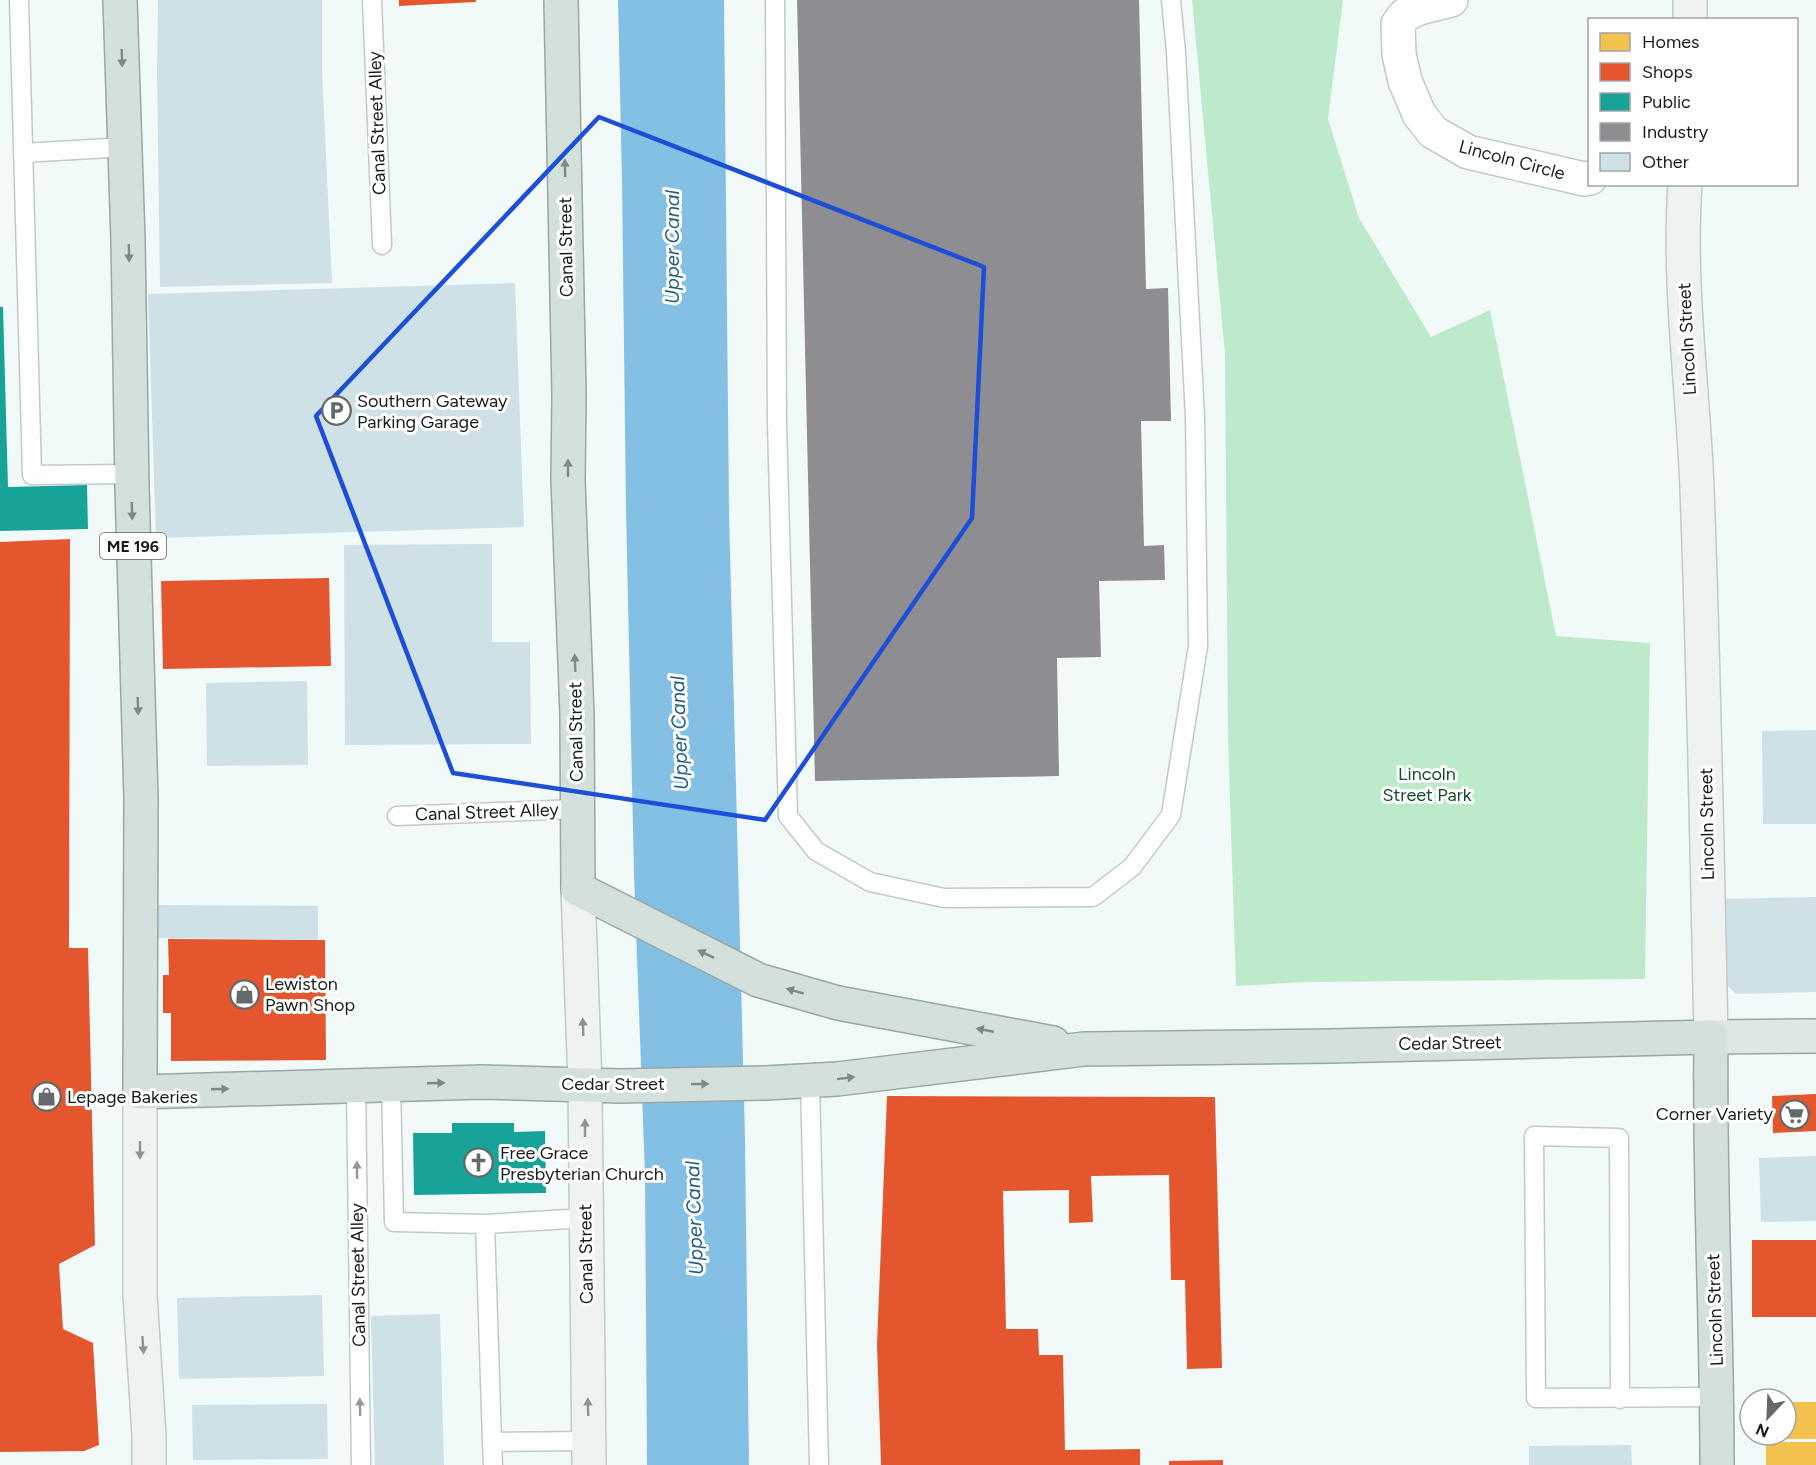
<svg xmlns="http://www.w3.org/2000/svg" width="1816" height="1465" viewBox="0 0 1816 1465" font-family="Figtree,sans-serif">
  <rect width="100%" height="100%" fill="#f2f9f9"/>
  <path fill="#beeacc" d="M1192 0H1343L1328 119 1359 218 1431 337 1490 310 1556 636 1650 643 1645 979 1306 982 1236 986 1228 738 1225 354Z"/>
  <path fill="#84c0e3" d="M618 0H724L729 512 745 1139 749 1465H647L645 1176 634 874 626 511 622 182Z"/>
  <path fill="#f2c14e" d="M1786 1402H1816V1439H1767V1435H1786Z
    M1766 1442H1816V1465H1766Z"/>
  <path fill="#e4572e" d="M399 0H476V2L399 6Z
    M70 539 69 948H88L95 1245 59 1264 63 1329 93 1343 99 1445 84 1451 0 1452V542Z
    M329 578 331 666 163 669 161 581Z
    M168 939 325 940 326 1060 171 1061V1013H163V975H169Z
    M1816 1094V1131L1773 1133 1772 1096Z
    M887 1096 1215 1097 1222 1368 1187 1369 1185 1280H1171L1169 1175 1091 1176 1093 1222 1069 1223V1190L1003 1191 1006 1329H1038L1039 1355H1063L1065 1450 1140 1449V1465H881L877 1344Z
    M1752 1240H1816V1317H1752Z
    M1223 1460V1465H1169V1461Z"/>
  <path fill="#17a398" d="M0 307H3L8 487 87 485 88 529 0 531Z
    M452 1123H514V1132L545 1131 546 1193 414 1195 413 1133H452Z"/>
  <path fill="#8d8d92" d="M797 0H1139L1146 289 1168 288 1171 421H1141L1144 546 1164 545 1165 580 1099 581 1101 657 1057 658 1059 776 815 781Z"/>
  <path fill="#cee1e6" d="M158 0H322V70L332 283 160 287 157 72Z
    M515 283 524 527 156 538 148 294Z
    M492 544V642H530L531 744 345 745 344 545Z
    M307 681 308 765 207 766 206 683Z
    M1816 730V824H1763L1762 731Z
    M1816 897V992L1736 994 1722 980 1720 899Z
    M153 905 318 906V940L153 938Z
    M1816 1156V1221L1761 1222 1759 1158Z
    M322 1295 324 1376 179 1379 177 1298Z
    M440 1314 444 1465H375L371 1316Z
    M327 1404 328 1459 193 1460 192 1405Z
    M1631 1445 1632 1465H1529V1446Z"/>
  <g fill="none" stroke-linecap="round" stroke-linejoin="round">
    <defs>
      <path id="service" d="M19 0 32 475 131 474
        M372 0 382 245
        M775 0 777 424 788 816 816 851 870 882 944 898 1093 897 1132 867 1171 815 1198 646 1195 417 1176 52 1171 0
        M23 153 126 147
        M397 816 577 809
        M810 1081 819 1465
        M391 1085 394 1222 485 1224
        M356 1086 361 1465
        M1620 1399 1619 1138 1534 1136 1536 1398 1717 1397
        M492 1442 485 1224 586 1218
        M493 1465 492 1442 589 1441"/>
      <path id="minor" d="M1451 0 1419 8 1405 15 1398 24 1399 54 1405 81 1419 114 1433 132 1468 152 1584 179 1590 178"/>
      <path id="secondary" d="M1690 0V20
        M1685 184C1678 286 1693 387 1697 488 1704 671 1707 854 1711 1037
        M578 889 585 1085 589 1465
        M140 1092V1295L149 1435V1465"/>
      <path id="primary" d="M1711 1037 1816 1036"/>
      <path id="trunk" d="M120 0 128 240 132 487 141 798 140 1092 482 1082 620 1086 766 1083 837 1079 1084 1049 1331 1046 1711 1037C1709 1180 1717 1322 1717 1465
        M561 0 569 394 568 480 577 715 578 889 758 980 838 1003 1053 1043"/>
    </defs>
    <use href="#service" stroke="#c3c9c9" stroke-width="21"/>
    <use href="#minor" stroke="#c3c9c9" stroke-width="36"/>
    <use href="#secondary" stroke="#c3c9c9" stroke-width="36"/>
    <use href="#primary" stroke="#97a8a5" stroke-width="36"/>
    <use href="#trunk" stroke="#97a8a5" stroke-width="36"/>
    <use href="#service" stroke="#fdfefe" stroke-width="18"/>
    <use href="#minor" stroke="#fdfefe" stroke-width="33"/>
    <use href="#secondary" stroke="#eef2f1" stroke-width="33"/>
    <use href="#primary" stroke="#dee7e5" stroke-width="33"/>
    <use href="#trunk" stroke="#d4e0dc" stroke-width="33"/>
  </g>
  <defs><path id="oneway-solid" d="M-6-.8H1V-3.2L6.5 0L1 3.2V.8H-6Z" transform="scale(1.5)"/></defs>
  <g fill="#7f8886">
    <use href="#oneway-solid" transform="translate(122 58) rotate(88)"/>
    <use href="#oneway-solid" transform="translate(565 168) rotate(-91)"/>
    <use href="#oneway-solid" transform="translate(129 253) rotate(89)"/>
    <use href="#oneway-solid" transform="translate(568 468) rotate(-90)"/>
    <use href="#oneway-solid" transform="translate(132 511) rotate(88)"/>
    <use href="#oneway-solid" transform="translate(575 663) rotate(-92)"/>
    <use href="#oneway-solid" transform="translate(138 706) rotate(88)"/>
    <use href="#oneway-solid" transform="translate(706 954) rotate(-154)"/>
    <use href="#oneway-solid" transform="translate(795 991) rotate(-164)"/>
    <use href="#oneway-solid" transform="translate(985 1030) rotate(-169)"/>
    <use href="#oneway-solid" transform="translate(846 1078) rotate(-7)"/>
    <use href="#oneway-solid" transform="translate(436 1083) rotate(-2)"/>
    <use href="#oneway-solid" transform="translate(700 1084) rotate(-1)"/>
    <use href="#oneway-solid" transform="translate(220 1089) rotate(-2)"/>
  </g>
  <g fill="#8e9291">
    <use href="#oneway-solid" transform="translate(583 1027) rotate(-92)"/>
    <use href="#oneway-solid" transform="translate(585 1128) rotate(-90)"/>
    <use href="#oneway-solid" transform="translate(140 1150) rotate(90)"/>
    <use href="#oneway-solid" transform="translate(143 1345) rotate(86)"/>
    <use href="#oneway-solid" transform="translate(588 1407) rotate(-91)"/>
  </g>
  <g fill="#969898">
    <use href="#oneway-solid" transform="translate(357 1170) rotate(-91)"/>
    <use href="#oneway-solid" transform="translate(360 1407) rotate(-91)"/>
  </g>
  <path fill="none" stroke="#1d4ed8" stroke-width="4.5" stroke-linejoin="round" d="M599 117 984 267 972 518 765 820 453 773 316 416Z"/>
  <defs>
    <symbol id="parking-ring" viewBox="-11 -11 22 22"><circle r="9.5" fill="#fff" stroke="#646969" stroke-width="1.5"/><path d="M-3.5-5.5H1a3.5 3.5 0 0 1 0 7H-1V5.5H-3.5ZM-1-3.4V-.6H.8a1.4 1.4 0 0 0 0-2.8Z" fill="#646969"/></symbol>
    <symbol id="shop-ring" viewBox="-11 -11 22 22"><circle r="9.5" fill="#fff" stroke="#646969" stroke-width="1.5"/><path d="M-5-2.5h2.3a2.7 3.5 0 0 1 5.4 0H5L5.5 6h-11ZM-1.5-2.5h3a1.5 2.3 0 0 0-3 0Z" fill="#646969"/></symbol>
    <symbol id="supermarket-ring" viewBox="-11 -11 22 22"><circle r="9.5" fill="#fff" stroke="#646969" stroke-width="1.5"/><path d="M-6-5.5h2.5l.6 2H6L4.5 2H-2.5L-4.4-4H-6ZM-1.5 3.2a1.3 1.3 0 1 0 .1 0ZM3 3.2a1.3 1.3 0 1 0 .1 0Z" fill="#646969"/></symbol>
    <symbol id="church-ring" viewBox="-11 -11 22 22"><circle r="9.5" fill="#fff" stroke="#646969" stroke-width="1.5"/><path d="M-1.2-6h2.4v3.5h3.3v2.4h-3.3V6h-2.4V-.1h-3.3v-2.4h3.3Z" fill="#646969"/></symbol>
  </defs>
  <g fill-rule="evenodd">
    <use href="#parking-ring" x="320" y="394" width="33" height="33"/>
    <use href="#shop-ring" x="228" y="978" width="33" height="33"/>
    <use href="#shop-ring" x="30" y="1080" width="33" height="33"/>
    <use href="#supermarket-ring" x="1778" y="1098" width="33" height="33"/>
    <use href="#church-ring" x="462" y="1146" width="33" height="33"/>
  </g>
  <g text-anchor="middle" stroke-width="6" stroke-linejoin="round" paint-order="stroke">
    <rect fill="#fff" stroke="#5d6060" stroke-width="1.5" x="100" y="533" width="66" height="26" rx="4.5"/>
    <g font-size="16" font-weight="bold" fill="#181c1c">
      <text x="133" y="552">ME 196</text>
    </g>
    <g font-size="18" fill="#181c1c" stroke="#fff">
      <text transform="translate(377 123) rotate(-92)" y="6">Canal Street Alley</text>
      <text transform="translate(1512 160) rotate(15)" y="6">Lincoln Circle</text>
      <text transform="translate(566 247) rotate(-91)" y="6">Canal Street</text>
      <text transform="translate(1687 339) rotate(-93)" y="6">Lincoln Street</text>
      <text transform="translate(576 732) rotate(-91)" y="6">Canal Street</text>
      <text transform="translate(487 812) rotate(-2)" y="6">Canal Street Alley</text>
      <text transform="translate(1707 824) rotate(-91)" y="6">Lincoln Street</text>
      <text transform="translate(1450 1043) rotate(-1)" y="6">Cedar Street</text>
      <text x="613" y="1090">Cedar Street</text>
      <text transform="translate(586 1254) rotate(-91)" y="6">Canal Street</text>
      <text transform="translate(358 1275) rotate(-91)" y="6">Canal Street Alley</text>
      <text transform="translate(1715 1310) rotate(-92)" y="6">Lincoln Street</text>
    </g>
    <g font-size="18" fill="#181c1c" stroke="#fff" text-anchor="start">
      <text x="357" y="407">Southern Gateway<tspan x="357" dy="21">Parking Garage</tspan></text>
      <text x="265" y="990">Lewiston<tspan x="265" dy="21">Pawn Shop</tspan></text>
      <text x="67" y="1103">Lepage Bakeries</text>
      <text x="1773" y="1120" text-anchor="end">Corner Variety</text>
      <text x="500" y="1159">Free Grace<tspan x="500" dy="21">Presbyterian Church</tspan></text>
    </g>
    <g font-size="18" fill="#154d2a" stroke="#fff">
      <text x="1427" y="780">Lincoln<tspan x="1427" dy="21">Street Park</tspan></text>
    </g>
    <g font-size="20" font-style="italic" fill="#205d7f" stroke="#fff">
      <text transform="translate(672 247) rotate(-90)" y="7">Upper Canal</text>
      <text transform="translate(679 733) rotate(-92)" y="7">Upper Canal</text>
      <text transform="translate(694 1218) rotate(-92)" y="7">Upper Canal</text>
    </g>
  </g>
  <rect x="1588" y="18" width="210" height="168" fill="#ffffff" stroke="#a3a4a4" stroke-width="1.5"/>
  <rect x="1600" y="33" width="30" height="18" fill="#f2c14e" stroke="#a3a4a4" stroke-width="1.5"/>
  <text x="1642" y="48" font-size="18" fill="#181c1c">Homes</text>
  <rect x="1600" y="63" width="30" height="18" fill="#e4572e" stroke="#a3a4a4" stroke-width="1.5"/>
  <text x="1642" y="78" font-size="18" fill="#181c1c">Shops</text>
  <rect x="1600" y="93" width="30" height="18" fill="#17a398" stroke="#a3a4a4" stroke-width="1.5"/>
  <text x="1642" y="108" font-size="18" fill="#181c1c">Public</text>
  <rect x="1600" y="123" width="30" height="18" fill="#8d8d92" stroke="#a3a4a4" stroke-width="1.5"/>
  <text x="1642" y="138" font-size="18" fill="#181c1c">Industry</text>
  <rect x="1600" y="153" width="30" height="18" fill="#cee1e6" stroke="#a3a4a4" stroke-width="1.5"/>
  <text x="1642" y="168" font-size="18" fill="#181c1c">Other</text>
  <g transform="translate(1768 1417) rotate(203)"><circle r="28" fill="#ffffff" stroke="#a3a4a4" stroke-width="1.5"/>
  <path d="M0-4.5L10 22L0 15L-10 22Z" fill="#646969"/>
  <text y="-9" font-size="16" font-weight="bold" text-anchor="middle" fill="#181c1c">N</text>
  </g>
</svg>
